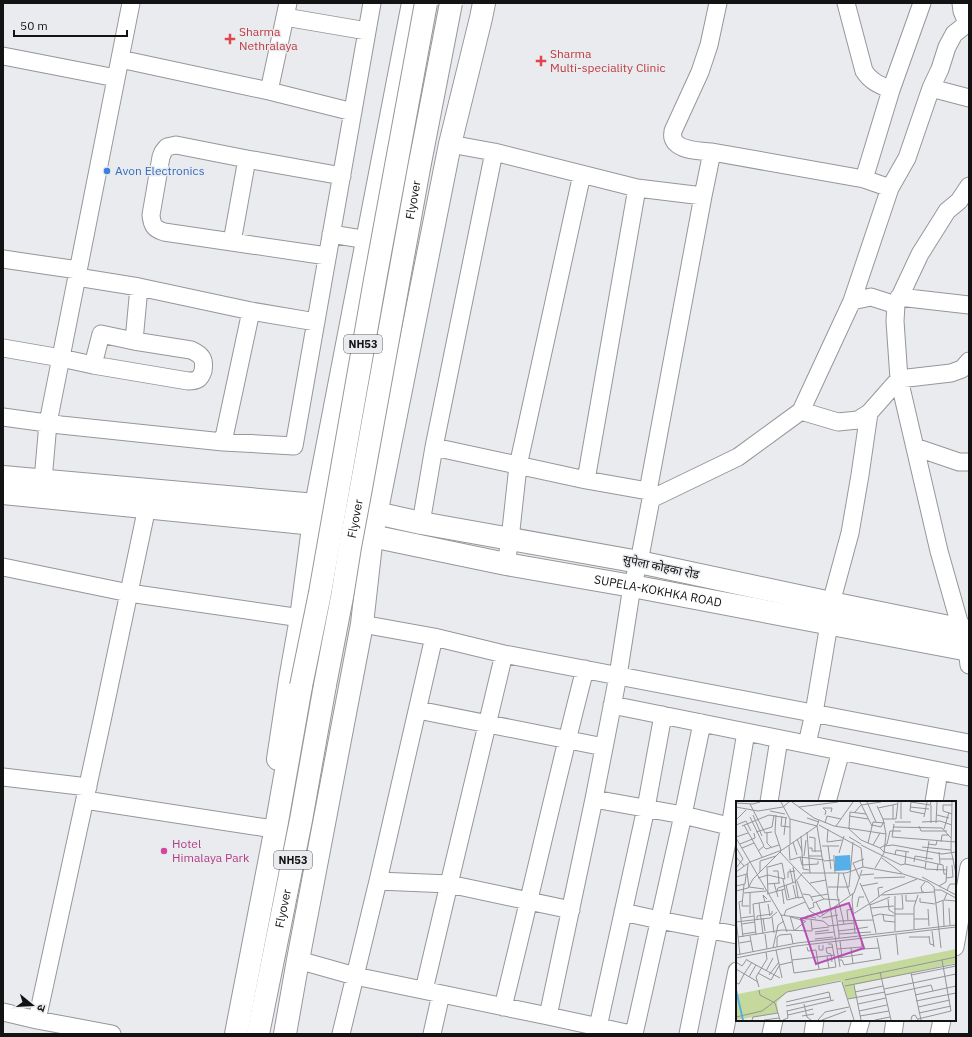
<svg xmlns="http://www.w3.org/2000/svg" width="972" height="1037" viewBox="0 0 972 1037" font-family="'IBM Plex Sans','Noto Sans Devanagari',sans-serif">
  <rect width="100%" height="100%" fill="#e9ebee"/>
  <g fill="none" stroke-linecap="round" stroke-linejoin="round">
    <defs>
      <path id="street" d="M846 3 864 71C871 82 880 85 891 90
        M961 3 962 11 967 23
        M285 17 367 31
        M3 56 116 78
        M120 59 269 91 288 3
        M931 88 969 98
        M269 91 353 112
        M450 144 494 152 637 188 703 196
        M712 152C701 151 677 151 673 138 672 136 673 134 673 131L700 72 709 45 718 3
        M864 179 891 90 922 3
        M331 234 368 240
        M232 242 164 232C154 229 152 225 151 215L161 157 163 152 167 147 176 145 247 159
        M327 256 232 242 247 159 342 176
        M3 259 78 270
        M77 277 139 287
        M899 297 969 305
        M896 305 920 254 942 219 947 211 959 201 969 186
        M251 311 316 322
        M3 348 61 358 93 365 101 334 134 341 139 287 251 311 223 442
        M969 361 962 369 951 373 899 379 939 551 967 650 969 665
        M93 365 188 381C192 381 195 381 198 379 201 377 202 374 203 371 205 359 202 355 191 350L134 341
        M801 411 838 422 858 420 869 413 899 379 895 321 896 305 871 297 852 301
        M3 417 61 425 223 442 294 446 372 3
        M434 447 586 480 648 491 651 499
        M915 447 959 462H969
        M43 480 48 423 131 3
        M586 480 637 188
        M648 491 703 196 712 152 864 179 890 188
        M421 523 434 447 494 152
        M506 564 510 539 518 466 582 174
        M3 567 129 593 301 618
        M434 637 504 654 969 743
        M612 705 969 777
        M418 710 604 747
        M807 744 814 713 829 624 831 603 850 533 860 475 869 413
        M3 777 88 787
        M594 799 683 815 737 828
        M85 800 267 828
        M769 802 779 739
        M827 802 841 751
        M934 802 939 771
        M378 881 449 884 571 910
        M623 912 659 920 737 935
        M955 947 969 867
        M298 960 355 976 548 1016 631 1034
        M424 990 449 884 504 654
        M503 1007C531 894 556 781 585 669
        M3 1012 37 1020
        M548 1016 594 799 618 676 632 586 639 562 651 499 738 457 801 411 852 301 890 188 907 158 931 88 940 69 947 47 954 34 969 22
        M598 1027 646 808 663 715
        M112 1034 37 1020 103 716 147 507
        M341 1034 378 881 434 637 362 624
        M432 1034 441 994
        M634 1034 683 815 702 723
        M688 1034 730 827 746 732
        M724 1034 737 971
        M771 1034 774 1020
        M813 1034 815 1020
        M857 1034 861 1020
        M893 1034 895 1020
        M939 1034 942 1020"/>
      <g id="secondary">
        <path d="M3 477 316 505 330 508"/>
        <path id="s1" d="M3 493 314 524 506 564 632 586 969 650"/>
        <path d="M362 512 376 513 421 523 639 562 831 603 969 631"/>
        <path d="M278 759 290 680 301 618 316 505 413 3"/>
        <path d="M285 1034 298 960 362 624 372 535 450 144 481 18 484 3"/>
      </g>
      <g id="highway">
        <path d="M236 1034 277 822 301 686"/>
        <path id="s2" d="M258 1034 301 820 325 685"/>
      </g>
    </defs>
    <use href="#street" stroke="#95979a" stroke-width="19"/>
    <use href="#secondary" stroke="#95979a" stroke-width="24"/>
    <use href="#highway" stroke="#95979a" stroke-width="24"/>
    <use href="#street" stroke="#fff" stroke-width="17"/>
    <use href="#secondary" stroke="#fff" stroke-width="22"/>
    <use href="#highway" stroke="#fff" stroke-width="22"/>
    <defs>
      <g id="highway-bridge">
        <path id="s3" d="M325 685 342 597 350 547 359 499 419 168 451 3"/>
        <path d="M301 686 320 593 375 280 426 3"/>
      </g>
    </defs>
    <use href="#highway-bridge" stroke="#95979a" stroke-width="24" stroke-linecap="butt"/>
    <use href="#highway-bridge" stroke="#fff" stroke-width="22"/>
  </g>
  <g fill="#e0444e" stroke="#e9ebee" stroke-width="1.5">
    <path d="M228 33h4v4h4v4h-4v4h-4v-4h-4v-4h4z"/>
    <path d="M539 55h4v4h4v4h-4v4h-4v-4h-4v-4h4z"/>
  </g>
  <circle fill="#3f7fe0" stroke="#e9ebee" stroke-width="1.5" cx="107" cy="171" r="4"/>
  <circle fill="#d1479c" stroke="#e9ebee" stroke-width="1.5" cx="164" cy="851" r="4"/>
  <g text-anchor="middle" stroke-width="3" stroke-linejoin="round" paint-order="stroke">
    <g fill="#e9ebee" stroke="#535455" stroke-width="1">
      <rect x="344" y="335" width="38" height="18" rx="3"/>
      <rect x="274" y="851" width="38" height="18" rx="3"/>
    </g>
    <g font-size="11" font-weight="bold" fill="#131314">
      <text x="363" y="348">NH53</text>
      <text x="293" y="864">NH53</text>
    </g>
    <g font-size="12" fill="#be3a42" stroke="#e9ebee" text-anchor="start">
      <text x="239" y="36">Sharma<tspan x="239" dy="14">Nethralaya</tspan></text>
      <text x="550" y="58">Sharma<tspan x="550" dy="14">Multi-speciality Clinic</tspan></text>
    </g>
    <g font-size="12" fill="#366cbe" stroke="#e9ebee" text-anchor="start">
      <text x="115" y="175">Avon Electronics</text>
    </g>
    <g font-size="12" fill="#131314" stroke="#e9ebee">
      <text dy="4" stroke="none"><textPath href="#s3" startOffset="493">Flyover</textPath></text>
      <text dy="4" stroke="none"><textPath href="#s3" startOffset="169">Flyover</textPath></text>
      <text transform="translate(661 567) rotate(12)" y="4">सुपेला कोहका रोड</text>
      <text dy="4" stroke="none"><textPath href="#s1" startOffset="663">SUPELA-KOKHKA ROAD</textPath></text>
      <text dy="4" stroke="none"><textPath href="#s2" startOffset="128">Flyover</textPath></text>
    </g>
    <g font-size="12" fill="#b23c85" stroke="#e9ebee" text-anchor="start">
      <text x="172" y="848">Hotel<tspan x="172" dy="14">Himalaya Park</tspan></text>
    </g>
  </g>
  <g transform="translate(736 801)">
    <rect width="220" height="220" fill="#e9ebee"/>
    <path d="M220 148V162L118 184 121 197 112 198 105 179 51 191 41 201 42 212 0 219 2 193Z" fill="#c6d99d"/>
    <path d="M114 54 115 69 99 70V55Z" fill="#55afe9"/>
    <path fill="none" stroke="#55afe9" stroke-width="2" d="M0 189 7 219"/>
    <path fill="none" stroke="#939597" stroke-width="1" d="M45 1 54 18 81 25M56 1 78 17 98 25 150 33 147 18H160L162 1M124 1 136 25M131 1 140 21M165 1V18M175 1 174 10 189 13M175 1 194 4 195 1M216 1 215 49 220 73M0 2 17 3 24 1M14 3 29 32 36 31M195 4V22M141 5 147 18M0 6 22 10 47 6 53 1M63 6 102 1M174 6 193 8M142 7 161 3M34 10 49 13M119 11 125 4 145 1M216 13 207 10V4H216M17 14 26 35M40 14 39 31 45 49M89 14 90 10 87 7H96L95 11M201 14 213 17M46 15 45 25 54 26M113 15 132 18M14 16 28 45 22 50M188 16 191 1M71 17 83 21M54 18V43M157 18V4M0 19 10 9M83 19 81 25 104 166M159 21H175M186 21 204 20 216 24M89 22 91 15 105 18M200 22 201 1M158 23 156 36 220 41M0 24 10 20 15 30M8 24 26 56M83 24 125 47 127 66M136 24 145 26 147 22M6 25 33 14 51 17M100 25 117 1M183 25 185 30H211M157 26 206 27 215 37M112 27 125 39 144 47 148 51M113 27 114 11 130 13M92 28 91 41 106 39M208 28 213 11M20 31 36 26 38 14M71 31 74 72M31 32V42L35 46M48 34 50 16M65 35 67 68 73 69M0 36 12 32M73 36 79 37V51M113 36 125 43M0 37 14 61 46 49 81 25M61 38 66 50M57 41 61 54M205 41 206 34H213M132 42 137 21 149 22M4 43 19 37 18 32M192 43 200 44 201 40M53 44 54 59M125 44 147 55M137 44 144 32M86 45H103M92 45 95 68M148 45 157 44 206 53 220 51M28 46 30 48 43 44M186 46 215 49M6 47 18 42M73 47H76V50H86M144 47 151 43 154 30H165M44 51 88 98 104 99M148 51 202 63 201 70M170 51 169 63 189 67M203 51 204 63M103 52 108 35M159 54 160 49 173 51M68 55 70 39M72 55H86M147 55 165 64 169 63M0 56 8 65M64 56 66 64 82 63V60M146 57 167 73 192 81 198 86 205 147M204 58H218M54 59 64 56 88 59M98 59 99 72M190 59 193 40M88 60 98 59V54M178 61 179 55 197 58M190 61 189 68 211 69M202 63 207 64 208 73H211M31 65 32 93M57 66 62 96M0 67 7 58 0 46M139 67 148 52 150 33M54 68 57 82M37 70H42L43 82M0 71 14 61 45 114 87 120 93 125 118 122M24 71V60L40 55M11 72 13 86 28 88M66 72H110L127 66 166 73M103 72 101 93 108 123M107 72 114 94M125 74 138 73M0 76 11 73 12 63M186 76 220 94M22 77 32 74 49 78 46 62 32 66M52 77V71L59 70M138 77 169 76M210 77 217 76 216 64M47 78 51 99 63 96M124 78 117 62 128 58M61 80 67 96M38 82 42 96M74 82 90 79M124 82 134 104 140 132M8 83 6 105H13M31 83 44 82M50 84 53 97M57 84 60 97M0 85 9 83 10 74M125 85 142 82M203 85 210 81 211 65M92 86H113L117 41M46 89 48 103M198 89H205L220 97M211 89 214 83H220M0 90 12 87 17 78 45 50M41 90 42 87 59 81 66 73M188 91H186L185 86 189 81M8 92 30 90M117 92 116 99 119 132M31 93 49 88M67 93 74 94 77 100M146 94 198 91M170 94V100H180M159 95V130M75 96 92 93M143 96 142 87 147 86M62 97 67 96 74 110 84 116 118 92 126 69M184 97V101L199 103M152 98 153 109 158 112M208 99 220 100M6 100 3 101 7 136M207 100 208 125M29 101 27 94 31 98M80 101 87 114M23 102 27 133M200 102 208 99 211 92M32 103 34 115M133 103 149 91 181 78M134 104 154 96M99 106 103 133M121 106 123 96H128M135 107 158 105M213 107 214 124M73 108 78 106 77 102 88 98M158 108H167L166 94M192 108 193 125M14 113V92M117 113 133 103M147 113 148 120 159 121M158 113H178M45 114 51 131M48 115 50 109 69 101M54 115 58 129M137 115 144 113 158 115M36 116 38 132M55 116 69 120M5 117 18 115M27 117 29 130M86 117 102 114M0 118 4 154M21 118V115L36 113V110M178 118H192M70 119 71 115 80 117M75 119 76 128 93 126M102 120 137 119M112 120 111 109 117 108M0 121 34 117 41 111M6 123 19 121M119 128 132 126M178 128V106L182 94M59 129 70 120M102 130 119 128M196 130 198 146M79 131 93 129M7 133 20 131M29 133 31 148M79 133 98 131M20 134 17 103 35 100M160 134 162 154M14 135 17 151M193 135 194 143 198 144M2 136 46 129 76 130V128M173 136H193M103 137V133L135 131M79 138 97 136M104 140 106 157M3 142 15 140M83 144V149H87V144M41 146V136L44 134 55 133 57 143M71 146 72 150 80 149 81 156M37 147 42 124 48 120M54 147 58 172 100 166 96 143H92M115 147 117 163M101 148 126 146 125 137M126 148 143 147 141 137M40 149 46 177M0 154 61 142 220 124M91 155 93 167M81 156 83 168M0 157 60 145 220 126M102 157 127 153M11 159 20 164 13 176M56 159 99 154M103 159H106L108 164 145 158 143 147M0 161 6 165 11 158M96 161 95 153 91 152 90 147 97 146M20 164 44 177M43 164 56 161M0 168 22 181M30 170 37 157M144 171 155 219M22 172 35 179 43 165M175 172 185 219M8 173 16 161M33 174 43 161M175 174 220 165M109 179 220 156M106 181 118 219M0 182 3 183 8 173M118 184 125 219M109 185 220 163M23 186 20 176 31 158 30 151M148 188 220 173M23 189 24 194 39 202 44 219M119 191 147 185M149 194 195 184 197 190 220 185M179 194 197 190M112 198 149 191M180 200 220 192M50 201 93 191 95 200M68 203 71 216 75 219M122 203 150 197M50 205 94 196M182 206 214 199M51 210 98 199M123 210 151 204M183 212 215 205M52 214 77 208M66 215 78 213M124 215 153 210M0 216 26 210 51 191 105 180M182 218 215 210 206 159M16 219 17 216 42 212M28 219 43 217M47 219 52 217 51 209M82 219 89 211 113 206M86 219 110 210M139 219 154 216M175 219 176 215 179 214 182 219"/>
    <path fill="#b64fb2" fill-opacity="0.15" stroke="#b64fb2" stroke-width="2" d="M113 102 128 147 80 163 65 118Z"/>
    <rect width="220" height="220" fill="none" stroke="#131314" stroke-width="2"/>
  </g>
  <rect width="972" height="1037" fill="none" stroke="#131314" stroke-width="8"/>
  <g transform="translate(32 1005) rotate(108)" stroke="#e9ebee" stroke-width="3" paint-order="stroke">
  <path d="M0-3L7 15L0 10L-7 15Z" fill="#131314"/>
  <text y="-6" font-size="11" font-weight="bold" text-anchor="middle" fill="#131314">उ</text>
  </g>
  <path d="M14 30v6h113v-6" fill="none" stroke="#131314" stroke-width="2"/>
  <text x="20" y="30" font-size="12" fill="#131314" stroke="#e9ebee" stroke-width="3" paint-order="stroke">50 m</text>
</svg>
